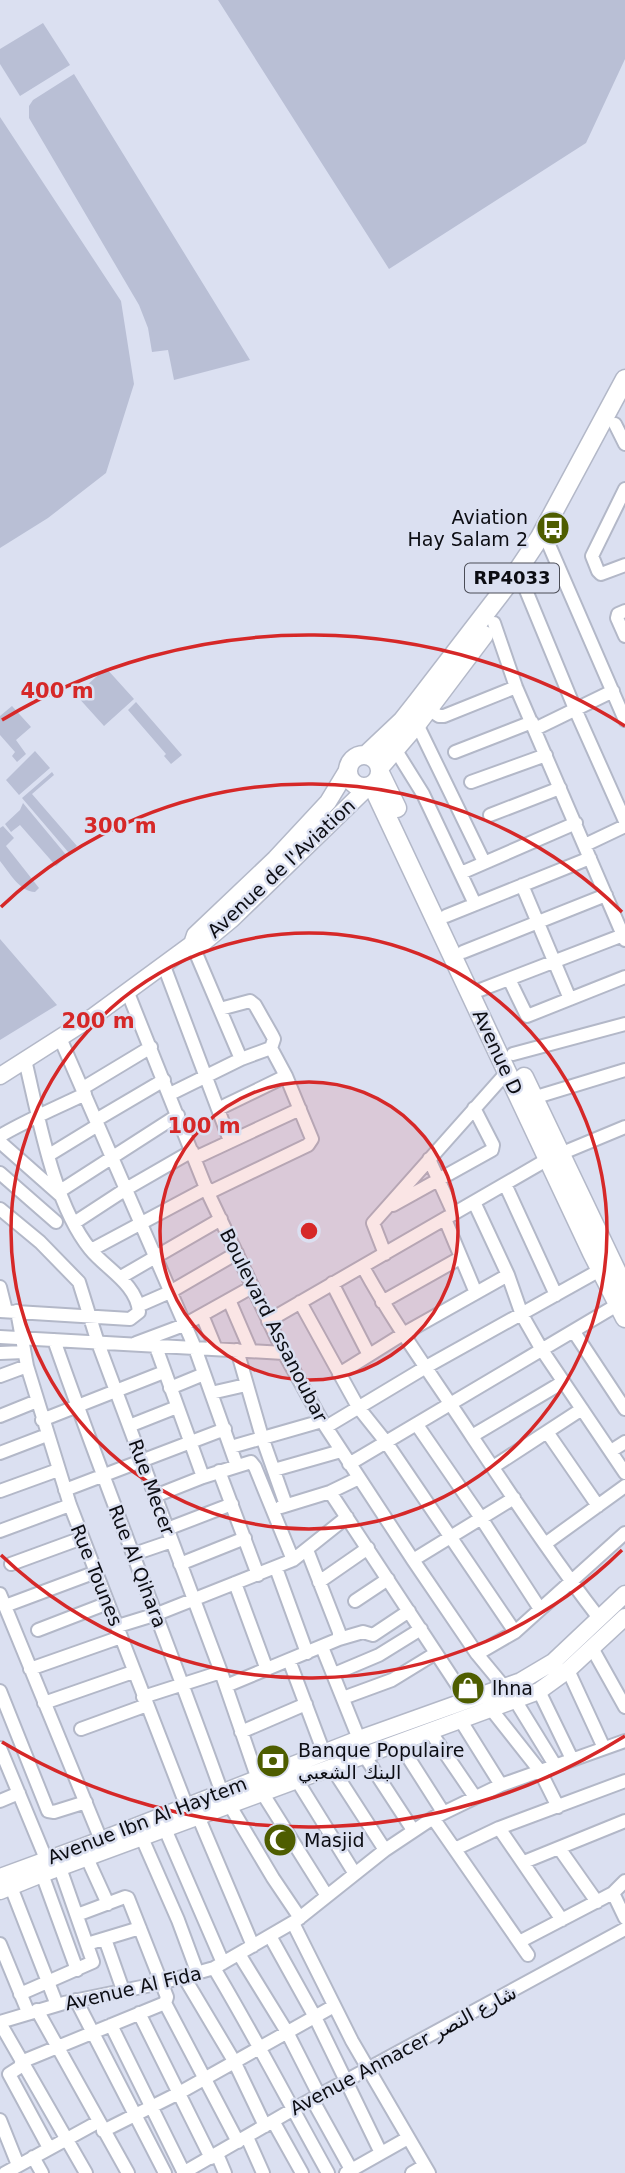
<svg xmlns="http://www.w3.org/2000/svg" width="625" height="2173" viewBox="0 0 625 2173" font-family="'DejaVu Sans',Vazirmatn,sans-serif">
  <rect width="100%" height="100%" fill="#dbe0f1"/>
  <path fill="#b9bfd5" d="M218 0H625V59L586 143 389 269Z
    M43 23 70 65 20 96 0 64V49Z
    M74 74 250 360 174 380 168 350 152 352 148 328 139 305 29 118V106L33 100Z
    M0 117 121 301 134 384 106 473 48 518 0 548Z
    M106 668 134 699 104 726 76 695Z
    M136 702 182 755 171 764 164 756 166 754 128 710Z
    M12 706 31 727 16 740 26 754 17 762 12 756 15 752 0 735V716Z
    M35 751 50 768 19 795 6 780Z
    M52 772 54 775 32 794 77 846 69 853 22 798Z
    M23 803 67 856 56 866 20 825 11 832 5 824 20 810Z
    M3 826 14 838 6 846 39 888 35 892C20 892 9 872 0 861V828Z
    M0 939 57 1005 0 1040Z"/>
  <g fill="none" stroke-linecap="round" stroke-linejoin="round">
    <defs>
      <path id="street" d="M615 424 625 444
        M625 489 592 556 598 571 601 574 625 565
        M549 545 625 720
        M523 583 575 709 625 821
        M625 611 618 614 617 618 625 636
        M494 623 516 687 625 940
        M428 709 439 716H444L516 687
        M417 724 484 862
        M535 729 613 691
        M395 749 423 794 475 904
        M455 752 532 722
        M471 782 546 755
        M490 815 560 788
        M585 845 625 826
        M461 873 576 823
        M522 885 570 999
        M446 916 590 858
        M192 944 241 1059
        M463 952 606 895
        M164 966 230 1141
        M509 979 527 1016 625 977
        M480 990 623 935
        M128 993 208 1193 284 1353 322 1421 413 1560 477 1654 515 1700 555 1765
        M60 1038 195 1348 237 1466
        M513 1054 625 1024
        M83 1088 151 1047
        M170 1094 241 1059 271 1048
        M533 1098 625 1070
        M218 1109 286 1076
        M96 1120 164 1080
        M0 1136C27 1120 56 1108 85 1094
        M0 1142 60 1195
        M49 1155 98 1125
        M195 1158 300 1109
        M429 1159 454 1214
        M0 1173 56 1222
        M505 1184 556 1295
        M60 1191 178 1115
        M208 1193 308 1145 312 1139 286 1076 271 1048 274 1039 272 1035 255 1005 250 1001 220 1009
        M474 1202 508 1275 522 1315 542 1350 625 1473
        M393 1205 492 1150 493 1145 474 1108
        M0 1209 40 1242 79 1282 98 1343 221 1672 263 1794 327 1896
        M445 1219 476 1293
        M74 1223 126 1189 192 1151
        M91 1250 207 1188
        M385 1254 373 1223 508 1071
        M363 1267C395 1326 436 1381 473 1438 514 1499 554 1560 599 1618
        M121 1277 221 1219
        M332 1283 369 1355
        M0 1287 6 1311
        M229 1300 251 1351
        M300 1302 358 1407 386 1442 515 1632
        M382 1302 460 1258
        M138 1306 170 1292 237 1253
        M0 1311 130 1319 139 1312C137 1284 106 1269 90 1249 53 1203 39 1118 25 1060
        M17 1311 27 1366 70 1505 187 1807
        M202 1315 216 1349
        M268 1321 548 1159 625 1127
        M574 1332 625 1409
        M0 1337 284 1353
        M54 1340C107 1492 168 1641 222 1793
        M136 1343 184 1325 252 1287
        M156 1347 203 1477
        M237 1350 262 1437 286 1505
        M0 1353 24 1352
        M339 1374 403 1334 508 1275
        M0 1376 27 1366
        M170 1388 204 1374
        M211 1393 246 1385
        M0 1416 37 1401
        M42 1420 164 1372
        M417 1425 481 1518 540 1609
        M129 1426 177 1407
        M326 1427 426 1367 600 1270
        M547 1432 598 1506
        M472 1436 563 1382
        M231 1447 322 1421
        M611 1451 625 1442
        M0 1453 47 1435
        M349 1464 617 1305
        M493 1467 582 1409
        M274 1470 341 1451
        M219 1471 258 1575
        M65 1490 225 1429
        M0 1491 58 1470
        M330 1492 467 1700
        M155 1496 203 1477 251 1462 255 1467 293 1560
        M281 1507 330 1492 359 1478
        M167 1529 232 1504
        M0 1531 70 1505
        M545 1544 625 1486
        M134 1554 172 1541
        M413 1560 514 1498
        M11 1564 82 1538
        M180 1564 245 1538
        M276 1568 307 1653
        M319 1582 368 1548
        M235 1583 267 1670
        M0 1594 101 1840
        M355 1601 388 1579
        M5 1606 96 1572
        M118 1626 157 1614 293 1560 347 1517
        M38 1630 108 1603
        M339 1639 363 1632 373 1635 409 1611
        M322 1647 359 1739
        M592 1648 625 1707
        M477 1654 515 1632 625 1533
        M289 1660 324 1753
        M30 1669 121 1637
        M568 1670 604 1748
        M334 1674 379 1655 421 1629
        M226 1686 339 1639V1632L307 1550
        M0 1691 48 1811 54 1812 86 1802
        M539 1691 572 1759
        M143 1697 221 1672
        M343 1698 392 1680 436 1653
        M44 1703 133 1672
        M491 1709 540 1771 558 1807
        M461 1721 501 1785
        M81 1729 147 1705
        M430 1731 475 1797
        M241 1732 306 1704
        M399 1743 443 1812
        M0 1748 46 1859
        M364 1755 413 1830
        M332 1768 385 1850
        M298 1782 355 1874
        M0 1801 19 1793
        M229 1804 273 1878 300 1918
        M198 1816 253 1946
        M433 1818 528 1955
        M499 1828 562 1920
        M165 1829 223 1963
        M142 1838 178 1920 198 1974
        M559 1848 597 1902
        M455 1849 499 1828 625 1781
        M87 1858 108 1904
        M524 1862 625 1821
        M42 1874 77 1970
        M11 1887 57 2005
        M613 1893 625 1918
        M77 1915 125 1897 128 1898 167 1997 165 2003 238 2142
        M293 1923 352 2041 429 2173
        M270 1936 315 2017 381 2153
        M105 1939 123 1990
        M519 1942 613 1893 625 1881
        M0 1944 28 2012
        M87 1944 140 1928
        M239 1954 287 2032 319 2095
        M214 1968C254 2035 290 2105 328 2173
        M184 1977 234 2061 265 2126
        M20 1994 93 1962 60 1868
        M76 2000 165 2173
        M37 2010 128 2173
        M139 2013 211 2158
        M0 2022 64 2003 161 1983 214 1968 297 1920 385 1850 433 1818 501 1785 625 1741
        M0 2023 86 2173
        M111 2025 184 2173
        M21 2062 165 2003
        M23 2065 9 2074 49 2148
        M312 2099 353 2173
        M0 2120 18 2165
        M273 2121 302 2173
        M103 2131 179 2093 334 2006
        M247 2137 263 2173
        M217 2154 225 2173
        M33 2157 42 2173
        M5 2173 98 2122
        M183 2173 292 2110 625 1929
        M346 2173 408 2138
        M412 2173 424 2166"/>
      <path id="secondary" d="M192 944 195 935 275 859 328 802 348 769
        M0 1076 94 1016 192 944 203 943 232 919 368 787
        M0 1877 101 1840 359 1739 521 1681 553 1662 625 1594
        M0 1891 42 1874 539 1691 568 1670 625 1617"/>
      <path id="primary" d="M348 771a16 16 0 1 1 32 0a16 16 0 1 1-32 0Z
        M366 755 402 721 417 702 514 576 540 537 625 379
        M380 767 417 724 484 635
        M380 773 397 808
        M372 785 592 1253 625 1318
        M524 1077 625 1289"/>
    </defs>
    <use href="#street" stroke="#b3b8c8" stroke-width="16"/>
    <use href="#secondary" stroke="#b3b8c8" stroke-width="19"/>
    <use href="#primary" stroke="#b3b8c8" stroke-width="21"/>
    <use href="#street" stroke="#fff" stroke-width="12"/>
    <use href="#secondary" stroke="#fff" stroke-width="16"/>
    <use href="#primary" stroke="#fff" stroke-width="18"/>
  </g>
  <circle cx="309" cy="1231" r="149" fill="#d62828" fill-opacity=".12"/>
  <g fill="none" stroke="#d62828" stroke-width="3.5">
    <circle cx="309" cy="1231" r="149"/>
    <circle cx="309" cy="1231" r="298"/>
    <path d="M622 1550A447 447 0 0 1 1 1555M1 907A447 447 0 0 1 622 912"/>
    <path d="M625 1736A596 596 0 0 1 2 1742M2 720A596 596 0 0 1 625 726"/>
  </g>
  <defs>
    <symbol id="bus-disc" viewBox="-11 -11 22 22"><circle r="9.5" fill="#4e5d00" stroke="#dbe0f1"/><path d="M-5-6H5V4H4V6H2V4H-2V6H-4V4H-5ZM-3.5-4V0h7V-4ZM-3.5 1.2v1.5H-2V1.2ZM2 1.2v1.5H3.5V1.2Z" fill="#fff"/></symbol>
    <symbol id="shop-disc" viewBox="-11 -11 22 22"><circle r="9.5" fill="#4e5d00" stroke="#dbe0f1"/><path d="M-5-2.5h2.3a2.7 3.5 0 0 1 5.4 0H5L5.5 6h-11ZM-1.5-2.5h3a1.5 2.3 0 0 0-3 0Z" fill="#fff"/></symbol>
    <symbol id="bank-disc" viewBox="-11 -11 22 22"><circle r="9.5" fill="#4e5d00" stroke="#dbe0f1"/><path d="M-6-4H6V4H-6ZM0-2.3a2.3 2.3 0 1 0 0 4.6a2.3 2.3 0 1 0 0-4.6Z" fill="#fff"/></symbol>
    <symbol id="mosque-disc" viewBox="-11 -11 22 22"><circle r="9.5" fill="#4e5d00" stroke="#dbe0f1"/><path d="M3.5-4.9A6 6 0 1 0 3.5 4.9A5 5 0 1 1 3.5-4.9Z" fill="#fff"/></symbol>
  </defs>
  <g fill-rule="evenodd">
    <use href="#bus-disc" x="534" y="509" width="38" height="38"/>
    <use href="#shop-disc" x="449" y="1669" width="38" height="38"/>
    <use href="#bank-disc" x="254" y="1742" width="38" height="38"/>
    <use href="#mosque-disc" x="261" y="1821" width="38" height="38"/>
  </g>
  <g text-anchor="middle" stroke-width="5" stroke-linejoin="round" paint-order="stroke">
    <rect fill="#dbe0f1" stroke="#4a4c56" stroke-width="2" x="465" y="563.5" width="94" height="29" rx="5"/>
    <g font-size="18" font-weight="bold" fill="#0c0d13">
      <text x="512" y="584">RP4033</text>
    </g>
    <g font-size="19" fill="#0c0d13" stroke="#dbe0f1" text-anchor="start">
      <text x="528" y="524" text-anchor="end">Aviation<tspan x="528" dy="22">Hay Salam 2</tspan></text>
      <text x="492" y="1695">lhna</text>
      <text x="298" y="1757">Banque Populaire<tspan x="298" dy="22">البنك الشعبي</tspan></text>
      <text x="304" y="1847">Masjid</text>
    </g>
    <g font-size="19" fill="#0c0d13" stroke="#dbe0f1">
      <text transform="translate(281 868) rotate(-43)" y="7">Avenue de l'Aviation</text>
      <text transform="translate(498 1052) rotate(65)" y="7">Avenue D</text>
      <text transform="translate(274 1325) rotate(63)" y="7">Boulevard Assanoubar</text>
      <text transform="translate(152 1487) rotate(70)" y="7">Rue Mecer</text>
      <text transform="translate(138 1566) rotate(69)" y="7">Rue Al Qihara</text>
      <text transform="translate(97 1575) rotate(68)" y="7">Rue Tounes</text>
      <text transform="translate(147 1820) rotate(-21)" y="7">Avenue Ibn Al Haytem</text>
      <text transform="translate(133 1988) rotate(-13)" y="7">Avenue Al Fida</text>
      <text transform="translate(403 2050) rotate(-28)" y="7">Avenue Annacer شارع النصر</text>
    </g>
  </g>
  <circle cx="309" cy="1231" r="10" fill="#d62828" stroke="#dbe0f1" stroke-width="3.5"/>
  <g font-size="21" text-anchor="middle" font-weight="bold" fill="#d62828" stroke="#dbe0f1" stroke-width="5" stroke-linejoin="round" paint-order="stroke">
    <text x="57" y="698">400 m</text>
    <text x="120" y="833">300 m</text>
    <text x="98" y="1028">200 m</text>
    <text x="204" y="1133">100 m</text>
  </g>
</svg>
